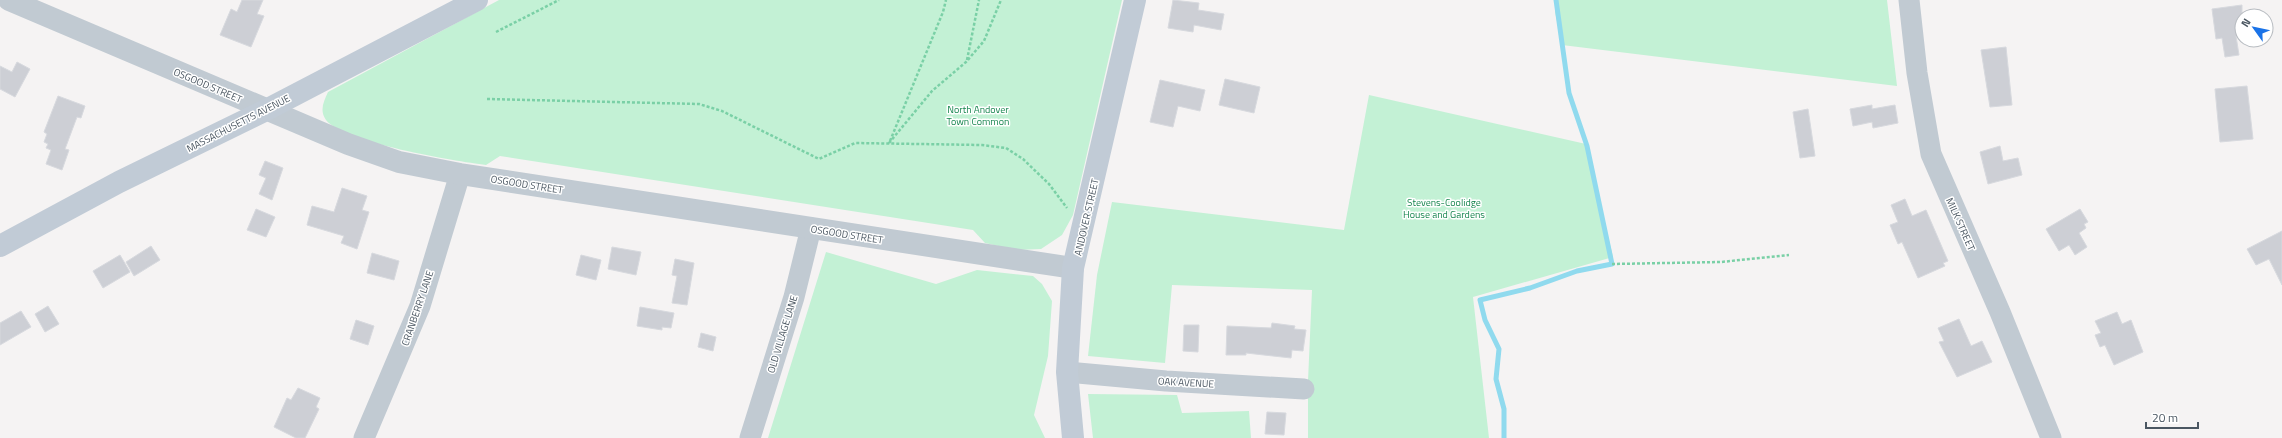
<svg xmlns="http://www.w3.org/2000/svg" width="2282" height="438" viewBox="0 0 2282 438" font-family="'Titillium Web',sans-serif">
  <rect width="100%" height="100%" fill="#f5f3f3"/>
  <path fill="#c3f1d5" d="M499 0H1122L1073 215 1062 235 1041 249 1016 250 985 243 973 230 500 156 486 165C455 161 344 143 326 120 319 110 324 101 328 92Z
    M1556 0H1887L1897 86 1562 45 1555 12Z
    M1369 95 1586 144 1613 257 1473 297 1489 438H1308V381L1312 290 1172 285 1165 363 1088 356 1097 275 1112 202 1344 230Z
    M826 252 936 284 977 270 1033 276 1042 284 1052 301 1048 356 1034 415 1045 438H768Z
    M1088 394 1177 395 1182 413 1249 411 1251 438H1093Z"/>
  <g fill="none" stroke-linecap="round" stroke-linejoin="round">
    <path stroke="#90daee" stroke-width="5" d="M1504 438V409L1496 379 1499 349 1485 320 1480 300 1530 288 1577 271 1612 264 1587 146 1569 93 1556 0"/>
  </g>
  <path fill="#cdcfd5" stroke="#d7d9de" d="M242 0H263L257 14 264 16 251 47 220 35 231 9 237 12Z
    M1173 0 1199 3 1198 10 1224 14 1221 30 1194 25 1193 32 1168 28Z
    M2242 5V24L2238 25 2239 35 2236 36 2239 55 2225 57 2222 38 2216 39 2212 9Z
    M2006 47 2012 105 1990 107 1981 50Z
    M17 62 30 69 15 97 0 89V66L12 72Z
    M1225 79 1260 87 1254 113 1219 105Z
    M1160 80 1205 90 1200 111 1178 106 1173 127 1150 122Z
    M2247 86 2253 139 2220 142 2215 89Z
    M58 96 85 106 81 118 77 117 65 149 69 150 62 170 46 164 51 150 46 148 48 144 44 142 47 134 44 132Z
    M1872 105V109L1895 105 1898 123 1873 128 1872 122 1853 126 1850 109Z
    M1808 109 1815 156 1800 158 1793 112Z
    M2000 146 2003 161 2018 158 2022 175 1988 184 1980 152Z
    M265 161 283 168 272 200 259 194 266 178 259 175Z
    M342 188 367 196 362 210 369 212 357 249 341 243 344 236 307 225 312 206 334 212Z
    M1905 199 1912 216 1926 210 1948 261 1943 263 1945 266 1918 278 1902 242 1898 244 1890 225 1898 222 1891 205Z
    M256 209 275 217 266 237 247 230Z
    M2080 209 2088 222 2084 224 2086 228 2079 233 2087 247 2075 255 2069 245 2059 251 2046 229Z
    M2282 231V285L2269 259 2256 265 2247 249Z
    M151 246 160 260 134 276 126 262Z
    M612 247 641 252 636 275 608 269Z
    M372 253 399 261 394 280 367 273Z
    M120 255 130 272 103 288 93 271Z
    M581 255 601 260 596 280 576 275Z
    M675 259 694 263 687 305 672 303 677 276 672 275Z
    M48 306 59 324 45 332 35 314Z
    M640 307 674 313 671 328 662 327V330L637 326Z
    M21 311 31 327 0 345V323Z
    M2117 312 2122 324 2131 320 2143 352 2114 365 2105 345 2100 347 2095 335 2101 333 2095 321Z
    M1959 319 1971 346 1982 341 1992 362 1957 377 1939 342 1944 341 1938 328Z
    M356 320 374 326 368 345 350 339Z
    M1272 323 1295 326 1294 329 1306 330 1303 351 1292 350 1291 358 1246 353V355H1226L1227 326 1271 328Z
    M1184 325H1199L1198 352 1183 351Z
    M701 333 716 337 713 351 698 347Z
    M298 388 320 398 316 407 319 409 305 438H296L274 427 287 398 291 400Z
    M1267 412 1286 413 1284 435 1265 434Z"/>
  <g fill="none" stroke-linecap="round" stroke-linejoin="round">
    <path stroke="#7ad0a6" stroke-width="2.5" stroke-dasharray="3 2" stroke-linecap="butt" d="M496 32 559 0
      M967 60 979 0
      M487 99 699 104 722 111 819 159 855 143 982 145 1006 148 1023 159 1049 184 1067 208
      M890 141 943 12 946 0
      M889 143 932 91 966 62 984 41 1001 0
      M1612 264 1721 262 1789 255"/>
    <path stroke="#c1cad2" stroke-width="21" d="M1909 0 1917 73 1931 154 2000 312 2051 438
      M1067 372 1166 381 1304 389
      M364 438 420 306 460 174
      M750 438 794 297 811 228"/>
    <path stroke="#c1cad2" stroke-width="22" d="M9 0 348 144 399 162 460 174 1073 268"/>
    <path stroke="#c1cbd6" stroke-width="22" d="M0 246 119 182 266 110 477 0
      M1073 438 1067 372 1073 268 1135 0"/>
  </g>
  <g text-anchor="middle" stroke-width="3" stroke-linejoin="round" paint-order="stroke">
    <g font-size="10" fill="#4a5661" stroke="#fff">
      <text transform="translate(208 85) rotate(23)" y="4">OSGOOD STREET</text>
      <text transform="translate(238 123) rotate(-27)" y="4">MASSACHUSETTS AVENUE</text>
      <text transform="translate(527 184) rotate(9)" y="4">OSGOOD STREET</text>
      <text transform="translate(1086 217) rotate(-77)" y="4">ANDOVER STREET</text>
      <text transform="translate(1961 224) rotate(66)" y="4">MILK STREET</text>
      <text transform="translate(847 234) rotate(9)" y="4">OSGOOD STREET</text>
      <text transform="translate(417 308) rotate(-71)" y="4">CRANBERRY LANE</text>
      <text transform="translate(782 334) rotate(-73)" y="4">OLD VILLAGE LANE</text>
      <text transform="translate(1186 382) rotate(3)" y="4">OAK AVENUE</text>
    </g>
    <g font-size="10" fill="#17864f" stroke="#fff">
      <text x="978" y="113">North Andover<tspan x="978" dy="12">Town Common</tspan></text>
      <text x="1444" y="206">Stevens-Coolidge<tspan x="1444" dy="12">House and Gardens</tspan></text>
    </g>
  </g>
  <g transform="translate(2254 28) rotate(303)"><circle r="19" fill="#ffffff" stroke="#b7bbc0"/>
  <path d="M0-3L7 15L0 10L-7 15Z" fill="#1a73e8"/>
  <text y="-6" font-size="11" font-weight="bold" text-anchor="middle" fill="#4a5661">N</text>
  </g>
  <path d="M2146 422v6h52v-6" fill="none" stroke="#4a5661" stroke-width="2"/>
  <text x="2152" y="422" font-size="12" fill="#4a5661" stroke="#ffffff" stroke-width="3" paint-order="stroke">20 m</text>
</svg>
